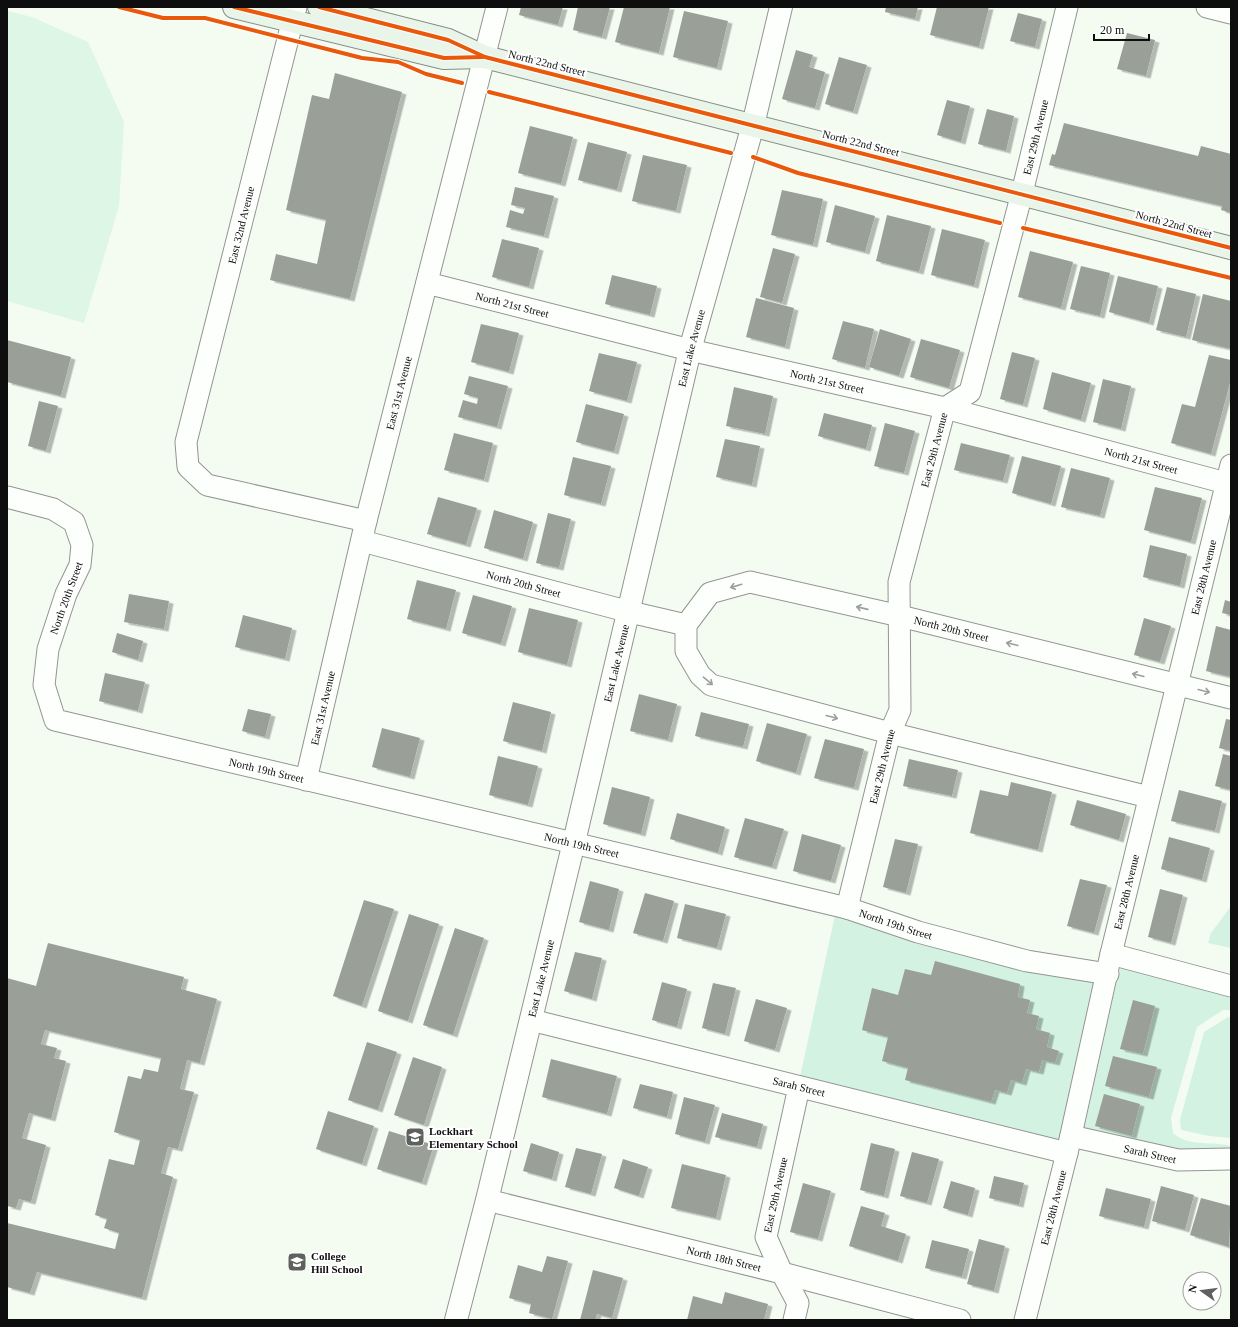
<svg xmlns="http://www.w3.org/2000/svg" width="1238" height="1327" viewBox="0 0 1238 1327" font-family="Georgia,serif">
  <defs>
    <filter id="shadow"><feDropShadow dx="4.5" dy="2.5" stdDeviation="0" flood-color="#0004"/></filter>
  </defs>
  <rect width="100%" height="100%" fill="#f4fcf2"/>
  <path fill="#d3f2e2" d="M1231 906V948L1208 943 1211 933Z
    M835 915 1095 981 1059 1141 800 1077Z
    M1120 967 1231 995V1010H1223L1197 1027 1171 1118 1173 1133C1188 1147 1213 1141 1231 1146V1150H1179L1084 1129Z
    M1228 1017 1231 1018V1138L1209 1136 1181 1130 1180 1120 1204 1032Z"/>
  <path fill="#ddf6e5" d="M7 11 32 17 88 42 124 122 119 206 84 323 7 301Z"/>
  <path fill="#9a9f98" filter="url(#shadow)" d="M521 7H563L558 25 519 15Z
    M578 7H610L602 37 573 30Z
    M624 7H670L659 53 615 42Z
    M886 7H918L915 19 885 12Z
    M937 7H989L979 47 930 35Z
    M684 11 728 21 717 68 673 57Z
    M1018 13 1042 19 1035 47 1010 41Z
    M1127 33 1155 40 1146 76 1117 69Z
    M796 50 813 55 809 67 825 72 815 108 782 99Z
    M839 57 867 65 853 112 825 104Z
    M335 73 402 92 350 299 270 280 276 254 317 264 326 220 286 210 312 95 329 99Z
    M947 100 970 106 961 142 937 135Z
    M987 109 1014 116 1006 151 978 144Z
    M1064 123 1198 156 1201 146 1231 154V213L1221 210 1222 206 1049 165 1052 154 1055 155Z
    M530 126 573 137 561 184 518 173Z
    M588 142 627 152 617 190 578 180Z
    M643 155 687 165 676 211 632 201Z
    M515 187 554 196 544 236 506 227 510 210 523 214 525 208 511 205Z
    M782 190 823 199 813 245 771 235Z
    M835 205 875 216 865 252 826 242Z
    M887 215 931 226 919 272 876 261Z
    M942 229 985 240 974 286 931 275Z
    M502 239 539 248 529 287 492 277Z
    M773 248 795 254 782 303 760 297Z
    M1030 251 1073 262 1061 308 1018 297Z
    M1081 266 1110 273 1100 316 1070 309Z
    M612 275 657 286 650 315 605 304Z
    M1118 276 1158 286 1149 323 1109 312Z
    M1167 287 1196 294 1186 337 1156 330Z
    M1203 294 1231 301V349L1192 340Z
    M756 298 794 308 785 347 746 337Z
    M843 321 874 329 865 368 832 359Z
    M481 324 519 333 509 372 471 362Z
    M880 329 911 339 899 376 869 367Z
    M921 339 960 350 949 388 910 377Z
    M7 340 71 357 61 396 7 382Z
    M1012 352 1035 358 1023 405 1000 399Z
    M599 353 637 362 627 401 589 391Z
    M1209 355 1231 360V379L1211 454 1171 443 1182 404 1195 407Z
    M1052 372 1091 383 1081 420 1043 409Z
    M469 376 508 386 497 427 458 417 463 400 477 404 478 398 464 394Z
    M1103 379 1131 386 1121 429 1093 422Z
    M734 387 773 396 765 434 726 426Z
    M39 401 58 406 46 451 28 446Z
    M586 404 624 414 614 452 576 442Z
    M824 413 872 425 866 449 818 436Z
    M885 423 915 431 904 473 874 466Z
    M454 433 493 443 484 480 444 470Z
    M725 439 760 446 752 485 716 477Z
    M961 443 1010 455 1003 481 954 470Z
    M1022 456 1061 466 1051 504 1012 493Z
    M573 457 611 466 601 504 564 495Z
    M1071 468 1110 478 1100 516 1061 507Z
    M1155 487 1202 498 1191 542 1144 530Z
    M438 497 477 508 466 545 427 534Z
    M494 510 533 522 523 559 484 548Z
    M548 513 571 519 559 568 536 563Z
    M1150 545 1187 554 1180 586 1143 577Z
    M417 580 456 590 446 629 407 619Z
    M129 594 169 601 164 629 124 622Z
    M473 595 512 606 501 644 462 633Z
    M1225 600 1231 602V615L1222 613Z
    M529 608 578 620 567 665 518 652Z
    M243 615 292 628 285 659 235 647Z
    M1144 618 1171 626 1160 662 1134 655Z
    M1216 626 1231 630V677L1206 671Z
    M117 633 143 641 138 660 112 652Z
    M105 673 145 682 138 711 99 701Z
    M639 694 677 704 668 740 630 731Z
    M513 702 551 712 542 751 503 741Z
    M248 709 271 714 265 737 242 731Z
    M701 712 749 724 743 747 695 736Z
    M1226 719 1231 720V751L1219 748Z
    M767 723 807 734 796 773 756 761Z
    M382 728 420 738 410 777 372 767Z
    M825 739 864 749 854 788 814 778Z
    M1223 754 1231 756V790L1215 786Z
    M498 756 538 766 528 805 489 795Z
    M909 759 958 770 952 796 903 786Z
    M1011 782 1052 792 1038 850 970 833 980 790 1008 796Z
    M612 787 650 797 641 834 603 824Z
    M1179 790 1222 801 1215 831 1171 821Z
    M1077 800 1126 814 1119 840 1070 825Z
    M677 813 725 827 718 853 670 839Z
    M745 818 784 829 772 867 734 857Z
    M802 834 841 845 831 881 793 871Z
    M1169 837 1210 848 1202 880 1161 869Z
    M895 839 918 844 906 893 883 887Z
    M1080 879 1107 885 1094 933 1067 926Z
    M590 881 619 889 609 930 579 922Z
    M1160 889 1183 895 1171 943 1148 937Z
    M645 893 674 901 663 941 633 933Z
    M364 900 394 909 362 1006 333 996Z
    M685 904 726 914 717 948 677 938Z
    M409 914 439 924 408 1021 378 1011Z
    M455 928 484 938 453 1035 423 1025Z
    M48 943 184 977 181 989 217 999 200 1063 187 1060 180 1089 194 1092 178 1149 168 1147 161 1173 173 1177 142 1298 37 1272 30 1293 7 1287V1223L115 1249 119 1233 104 1228 107 1219 95 1215 109 1159 134 1165 140 1140 114 1132 128 1076 141 1079 144 1069 158 1072 161 1058 45 1030 41 1044 57 1048 54 1058 66 1061 51 1119 29 1113 22 1138 46 1145 31 1202 19 1199 16 1208 7 1206V978L36 986Z
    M575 952 602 958 592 999 564 991Z
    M935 961 1020 984 1018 997 1030 1000 1027 1013 1039 1016 1036 1029 1050 1033 1047 1047 1059 1051 1055 1063 1042 1060 1039 1072 1026 1069 1022 1083 1011 1080 1007 1093 995 1090 991 1102 905 1080 908 1068 882 1061 888 1037 862 1030 872 988 898 995 905 969 931 975Z
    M662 982 687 989 677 1027 652 1020Z
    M713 983 736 988 725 1034 702 1028Z
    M756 999 787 1008 775 1050 744 1041Z
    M1133 1000 1155 1006 1143 1054 1120 1049Z
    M367 1042 397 1052 378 1110 348 1100Z
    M1113 1056 1157 1067 1149 1097 1105 1086Z
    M413 1057 442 1067 424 1125 394 1115Z
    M551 1059 617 1076 607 1114 542 1097Z
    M640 1084 673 1092 667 1117 633 1108Z
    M1104 1094 1140 1104 1132 1136 1095 1126Z
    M684 1097 715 1105 705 1142 675 1134Z
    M328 1111 374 1126 362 1164 316 1149Z
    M722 1113 763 1124 757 1147 715 1137Z
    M389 1131 434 1145 422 1183 377 1169Z
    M531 1143 559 1152 552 1179 523 1171Z
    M871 1143 895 1149 884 1196 860 1190Z
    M576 1148 602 1154 591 1194 565 1187Z
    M912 1152 939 1159 927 1203 900 1196Z
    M623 1159 648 1167 639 1196 614 1188Z
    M682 1164 726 1175 716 1218 671 1208Z
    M994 1176 1024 1183 1019 1205 989 1198Z
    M951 1181 975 1188 968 1215 943 1208Z
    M803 1183 831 1191 818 1239 790 1232Z
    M1161 1186 1194 1195 1185 1230 1152 1221Z
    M1106 1188 1151 1199 1144 1227 1099 1216Z
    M1201 1198 1231 1206 1229 1247 1190 1235Z
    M861 1206 885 1213 881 1226 906 1234 898 1261 849 1246Z
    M979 1239 1005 1246 994 1291 967 1284Z
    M932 1240 969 1249 962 1277 925 1268Z
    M547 1256 568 1261 552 1319 529 1313 531 1304 509 1298 518 1265 542 1272Z
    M593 1270 623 1278 612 1318 597 1314 595 1320H580Z
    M725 1292 768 1304 764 1320H687L693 1296 722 1304Z"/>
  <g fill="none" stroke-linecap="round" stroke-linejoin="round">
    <defs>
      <g id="minor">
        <path d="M296 7 186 442 188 467 207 485 366 521"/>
        <path d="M1207 7 1231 13"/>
        <path id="s1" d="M427 283 690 350 945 408 1226 483"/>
        <path id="s2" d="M7 497 53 509 74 522 82 545 80 565 66 594 48 649 44 685 55 720 847 908 918 932 1027 961 1108 974"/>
        <path id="s3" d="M362 541 630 612 686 625"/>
        <path id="s4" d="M306 780 366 521 497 7"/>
        <path id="s5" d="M1149 797 890 733 711 685 700 675 686 651V625L710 593 750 582 900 616 1231 698"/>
        <path id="s6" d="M847 908 890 733 900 710 899 582 945 408 970 392 1022 193 1067 7"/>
        <path d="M1111 954 1231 986"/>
        <path id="s7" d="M531 1020 1067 1153"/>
        <path id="s8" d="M1071 1136 1178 1160 1231 1159"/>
        <path id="s9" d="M487 1200 782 1273 960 1320"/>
        <path id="s10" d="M794 1320 798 1303 782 1273 766 1237 799 1087"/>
        <path id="s11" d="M1025 1320 1067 1153 1111 954 1231 465"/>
      </g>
      <g id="tertiary">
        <path id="s12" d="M456 1320 487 1200 574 842 690 350 753 125 781 7"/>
      </g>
      <path id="secondary" d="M234 7 444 58 482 57
        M319 7 448 40 485 57 1231 248"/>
    </defs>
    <use href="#minor" stroke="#929591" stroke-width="23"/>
    <use href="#tertiary" stroke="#929591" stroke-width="24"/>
    <use href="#secondary" stroke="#888c87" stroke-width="24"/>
    <use href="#minor" stroke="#fdfffd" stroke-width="21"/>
    <use href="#tertiary" stroke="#fdfffd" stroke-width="22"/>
    <use href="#secondary" stroke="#eaf5ea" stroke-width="22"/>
    <defs>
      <path id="cycleway" d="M119 7 163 18H205L362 58 398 62 426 74 462 83
        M234 7 444 58 483 57
        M319 7 448 40 485 57 1231 248
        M489 92 731 153
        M753 157 798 173 1000 223
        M1023 228 1231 278"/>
    </defs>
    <use href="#cycleway" stroke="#fff" stroke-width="6"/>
    <use href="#cycleway" stroke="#e8590c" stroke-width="4"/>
  </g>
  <defs><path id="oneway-shaft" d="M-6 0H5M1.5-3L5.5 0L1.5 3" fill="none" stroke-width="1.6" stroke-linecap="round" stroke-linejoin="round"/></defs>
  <g stroke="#9d9f9d">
    <use href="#oneway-shaft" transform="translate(736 586) rotate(164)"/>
    <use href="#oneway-shaft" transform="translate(862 608) rotate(-167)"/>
    <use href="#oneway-shaft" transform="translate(1012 644) rotate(-166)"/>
    <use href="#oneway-shaft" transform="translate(1138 675) rotate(-166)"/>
    <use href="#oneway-shaft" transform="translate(708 681) rotate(40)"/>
    <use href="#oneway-shaft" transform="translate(1204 691) rotate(14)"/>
    <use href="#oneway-shaft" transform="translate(832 717) rotate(15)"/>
  </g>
  <defs>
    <symbol id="school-square" viewBox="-11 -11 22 22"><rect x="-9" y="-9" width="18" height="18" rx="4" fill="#5e615e" stroke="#fff"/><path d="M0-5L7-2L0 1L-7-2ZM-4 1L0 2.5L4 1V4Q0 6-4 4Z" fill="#fff"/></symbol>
  </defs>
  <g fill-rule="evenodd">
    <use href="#school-square" x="404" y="1126" width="22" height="22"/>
    <use href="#school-square" x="286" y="1251" width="22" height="22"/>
  </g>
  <g text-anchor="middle" stroke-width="4" stroke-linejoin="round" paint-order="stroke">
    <g font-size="11" fill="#0e0e0e" stroke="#fff">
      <text transform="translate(547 63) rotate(14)" y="4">North 22nd Street</text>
      <text dy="4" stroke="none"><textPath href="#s6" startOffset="806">East 29th Avenue</textPath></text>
      <text transform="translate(861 143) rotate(14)" y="4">North 22nd Street</text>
      <text transform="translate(1174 224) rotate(15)" y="4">North 22nd Street</text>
      <text transform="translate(241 225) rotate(-76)" y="4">East 32nd Avenue</text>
      <text dy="4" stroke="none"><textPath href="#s1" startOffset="88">North 21st Street</textPath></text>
      <text dy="4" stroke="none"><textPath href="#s12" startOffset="1000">East Lake Avenue</textPath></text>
      <text dy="4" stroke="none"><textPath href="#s1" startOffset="412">North 21st Street</textPath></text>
      <text dy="4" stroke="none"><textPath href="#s4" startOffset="398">East 31st Avenue</textPath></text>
      <text dy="4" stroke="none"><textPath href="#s6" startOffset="470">East 29th Avenue</textPath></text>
      <text dy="4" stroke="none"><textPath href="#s1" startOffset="736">North 21st Street</textPath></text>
      <text dy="4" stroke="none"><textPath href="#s11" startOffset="764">East 28th Avenue</textPath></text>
      <text dy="4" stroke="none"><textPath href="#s3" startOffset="167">North 20th Street</textPath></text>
      <text transform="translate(66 598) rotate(-70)" y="4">North 20th Street</text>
      <text dy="4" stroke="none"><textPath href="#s5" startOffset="809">North 20th Street</textPath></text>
      <text dy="4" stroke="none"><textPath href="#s12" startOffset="676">East Lake Avenue</textPath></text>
      <text dy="4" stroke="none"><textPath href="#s4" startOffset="74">East 31st Avenue</textPath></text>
      <text dy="4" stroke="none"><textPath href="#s6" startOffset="146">East 29th Avenue</textPath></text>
      <text dy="4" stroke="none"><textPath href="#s2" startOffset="497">North 19th Street</textPath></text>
      <text dy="4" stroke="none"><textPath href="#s2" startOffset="821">North 19th Street</textPath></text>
      <text dy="4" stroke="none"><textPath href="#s11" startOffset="440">East 28th Avenue</textPath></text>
      <text dy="4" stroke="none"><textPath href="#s2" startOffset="1145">North 19th Street</textPath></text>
      <text dy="4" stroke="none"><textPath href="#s12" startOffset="352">East Lake Avenue</textPath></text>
      <text dy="4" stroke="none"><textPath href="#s7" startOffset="276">Sarah Street</textPath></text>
      <text dy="4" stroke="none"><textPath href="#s8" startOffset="81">Sarah Street</textPath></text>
      <text dy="4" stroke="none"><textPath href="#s10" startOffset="134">East 29th Avenue</textPath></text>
      <text dy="4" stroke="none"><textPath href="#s11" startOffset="116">East 28th Avenue</textPath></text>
      <text dy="4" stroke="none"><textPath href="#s9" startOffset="244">North 18th Street</textPath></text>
    </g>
    <g font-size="11" font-weight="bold" fill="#0e0e0e" stroke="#fff" text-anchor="start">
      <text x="429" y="1135">Lockhart<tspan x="429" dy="13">Elementary School</tspan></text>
      <text x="311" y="1260">College<tspan x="311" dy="13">Hill School</tspan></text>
    </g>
  </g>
  <rect width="1238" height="1327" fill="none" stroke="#0e0e0e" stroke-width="16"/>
  <g transform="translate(1202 1291) rotate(284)"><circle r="19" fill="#ffffff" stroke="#9f9f9f"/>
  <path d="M0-3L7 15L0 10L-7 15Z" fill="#5e615e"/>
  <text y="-6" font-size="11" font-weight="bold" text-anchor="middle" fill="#0e0e0e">N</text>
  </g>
  <path d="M1094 34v6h55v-6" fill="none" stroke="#0e0e0e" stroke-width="2"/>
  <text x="1100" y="34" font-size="12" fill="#0e0e0e" stroke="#ffffff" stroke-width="3" paint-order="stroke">20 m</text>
</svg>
